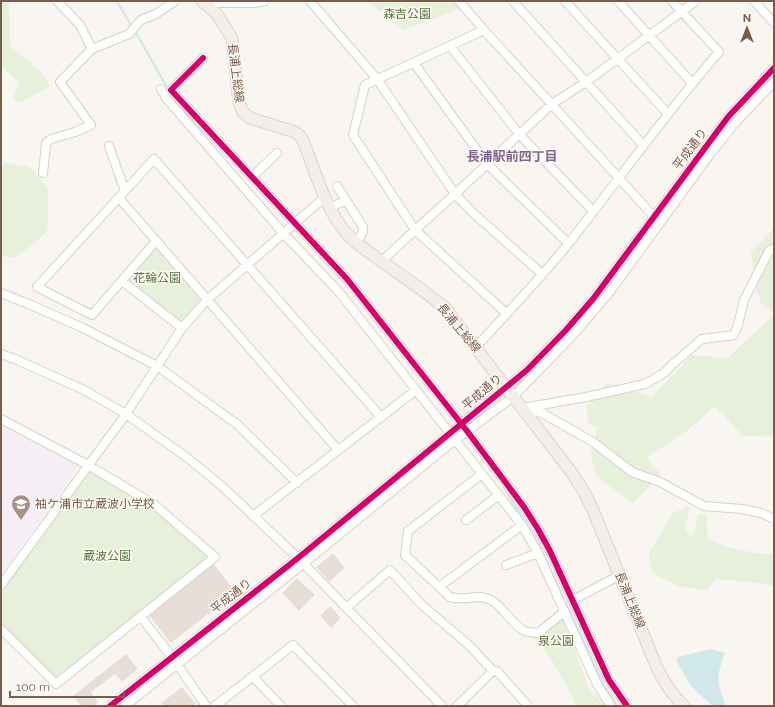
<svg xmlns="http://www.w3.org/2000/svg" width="775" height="707" viewBox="0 0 775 707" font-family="Raleway,'Noto Sans JP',sans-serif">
  <rect width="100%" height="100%" fill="#f9f5f0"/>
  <path fill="#f6eef6" d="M1 426 79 465 1 576Z"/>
  <path fill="#e7f0db" d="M1 1H6L9 3 10 46 43 73 50 86 22 102 13 100 19 82 1 66Z
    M367 1H459L464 7 404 30Z
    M5 162 30 167 48 188V224L46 233 15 258 1 256V169Z
    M774 228V435L743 436 715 406 688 430 646 458 662 475 632 503 596 476 591 454 597 428 588 422 587 405 607 383 652 397 692 355 728 358 774 314 761 303 755 285 751 252Z
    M156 241 207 300 182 328 122 281Z
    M88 465 155 505 215 557 56 684 1 626V592Z
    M690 506 685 528 691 537 695 532 698 514H706L708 539C728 549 752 553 774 555V586L751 582 715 579 707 590 681 587 653 574 649 558 650 551 673 513Z
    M560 618H564L589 689 605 706H576C569 690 547 646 533 638L540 635Z"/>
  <path fill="#d0e8ea" d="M710 649 725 653C716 678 716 681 726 706H713L697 692 689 683 676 660 678 657Z"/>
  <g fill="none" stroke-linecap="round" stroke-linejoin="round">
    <path stroke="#d0e8ea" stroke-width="2.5" d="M117 1 132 27
      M135 31 169 91
      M320 256 346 284
      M508 495 537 541 604 686 617 706"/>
  </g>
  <path fill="#e6ded7" stroke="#e2d8d2" d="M333 554 344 568 329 581 317 567Z
    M212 563 235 592 171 642 148 613Z
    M297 579 314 595 299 610 283 593Z
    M330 607 340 618 331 627 321 616Z
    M126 655 137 669 122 681 115 673 90 692 97 702 92 706H82L74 696Z
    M182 688 195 704 192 706H164L162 703Z"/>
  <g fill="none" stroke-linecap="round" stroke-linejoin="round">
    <defs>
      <path id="minor" d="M57 1 80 25 92 49
        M310 1 377 79 455 194 472 212 542 274
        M459 1 484 30 657 220
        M513 1 643 145
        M565 1 668 114
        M618 1 692 83
        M754 1 774 23
        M204 3H255L265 1
        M484 30 365 85 353 135 415 230 506 313
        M450 46 520 135 593 211
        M203 58 171 90 347 279 467 431 524 507 538 529 550 551 609 680 627 706
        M414 63 487 164 568 243
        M161 89 166 98 283 233 339 292 522 525 538 553 597 684 611 706
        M109 146 125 191
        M43 173 46 143 51 139 75 132 91 125 60 82 92 49 129 34 141 20 156 14 175 1
        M252 177 277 153
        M337 186 363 227C364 235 360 237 355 242
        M119 198 338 450
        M330 208 346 200
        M156 241 92 315 37 287 154 159 381 417
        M381 262 415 230 455 194 552 104 586 82 696 1
        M122 281 182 328
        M1 293 31 305 83 328 157 366 238 425 297 483
        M476 347C507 313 540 279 569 243 619 179 666 113 719 52L672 1
        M1 354 15 359 84 390 126 414 189 459 224 488 298 558 442 706
        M523 408 586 397 645 384 664 373 674 363 702 339 734 335 738 325 744 300 769 251 774 248
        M526 409 542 413 593 442 632 472 660 482 704 506 742 509 761 513 774 519
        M1 419 88 465 155 505 215 557 56 684 1 629
        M482 474 408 531 405 555 450 597C464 602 479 592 493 601 502 607 516 628 525 631 529 633 534 632 538 633L564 612
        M253 516 416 390
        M466 520 499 495
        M506 565 538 553
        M1 585 126 414 182 328 207 300 325 197
        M439 587 522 525
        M573 600 620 575
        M346 608 390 570 422 605 471 647 493 671H497L528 706
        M141 617 177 664 206 706
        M253 677 281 706
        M110 706 298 558 527 370 566 330 593 299 728 117 774 68
        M125 706 303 564 455 440 513 397 574 334 609 293 711 153 735 123 774 82
        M215 706 293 645 353 706
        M457 706 493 671"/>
      <path id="major" d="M202 1 216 13 232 38 239 103 243 112 250 118 295 132 301 137 304 143C316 174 325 208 347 234 354 242 364 249 373 255 397 273 423 289 446 309L572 473 584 492 593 510 657 668C664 682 673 696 684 706"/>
    </defs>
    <use href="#minor" stroke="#d7d1cb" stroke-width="10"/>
    <use href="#major" stroke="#dad1cc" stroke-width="13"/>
    <use href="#minor" stroke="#fefefd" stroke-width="8"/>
    <use href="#major" stroke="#f3eee8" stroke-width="11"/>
    <defs>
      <path id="cycleway" d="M203 58 171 90 347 279 467 431 524 507 538 529 550 551 609 680 627 706
        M110 706 298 558 527 370 566 330 593 299 728 117 774 68"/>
    </defs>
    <use href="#cycleway" stroke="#fffaf3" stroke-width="8"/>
    <use href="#cycleway" stroke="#d6006c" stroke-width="6"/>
  </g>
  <defs>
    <symbol id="school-pin" viewBox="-11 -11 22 30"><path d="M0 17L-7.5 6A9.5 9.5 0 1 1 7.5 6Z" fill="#a69286" stroke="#fffaf3"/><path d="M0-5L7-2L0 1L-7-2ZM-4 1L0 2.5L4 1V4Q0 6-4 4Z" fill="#fff"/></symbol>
  </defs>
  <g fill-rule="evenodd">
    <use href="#school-pin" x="10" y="493" width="22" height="30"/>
  </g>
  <g text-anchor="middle" stroke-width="3" stroke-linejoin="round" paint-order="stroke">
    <g font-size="12" fill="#537a41" stroke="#fffaf3">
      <text x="407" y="18">森吉公園</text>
      <text x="157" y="282">花輪公園</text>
      <text x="107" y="560">蔵波公園</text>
      <text x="556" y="645">泉公園</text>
    </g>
    <g font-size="12" fill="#7a5c4d" stroke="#fffaf3">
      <text transform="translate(236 73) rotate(83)" y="4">長浦上総線</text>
      <text transform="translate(690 149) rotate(-53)" y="4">平成通り</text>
      <text transform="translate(459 328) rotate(50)" y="4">長浦上総線</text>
      <text transform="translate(482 392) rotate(-40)" y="4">平成通り</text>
      <text transform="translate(231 596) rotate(-38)" y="4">平成通り</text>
      <text transform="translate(630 600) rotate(68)" y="4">長浦上総線</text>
    </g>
    <g font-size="12" fill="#7a5c4d" stroke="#fffaf3" text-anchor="start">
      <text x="35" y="508">袖ケ浦市立蔵波小学校</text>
    </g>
    <g font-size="13" font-weight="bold" fill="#846695" stroke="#fffaf3">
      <text x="512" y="161">長浦駅前四丁目</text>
    </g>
  </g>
  <rect width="775" height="707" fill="none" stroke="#7a5c4d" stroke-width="4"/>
  <g transform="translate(747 28)" stroke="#fffaf3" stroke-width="3" paint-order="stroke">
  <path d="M0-3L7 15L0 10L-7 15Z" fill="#7a5c4d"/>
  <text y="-6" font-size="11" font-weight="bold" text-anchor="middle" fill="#7a5c4d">N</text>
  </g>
  <path d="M10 691v6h114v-6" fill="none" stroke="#7a5c4d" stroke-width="2"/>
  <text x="16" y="691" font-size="12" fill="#7a5c4d" stroke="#fffaf3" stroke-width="3" paint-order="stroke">100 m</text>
</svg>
